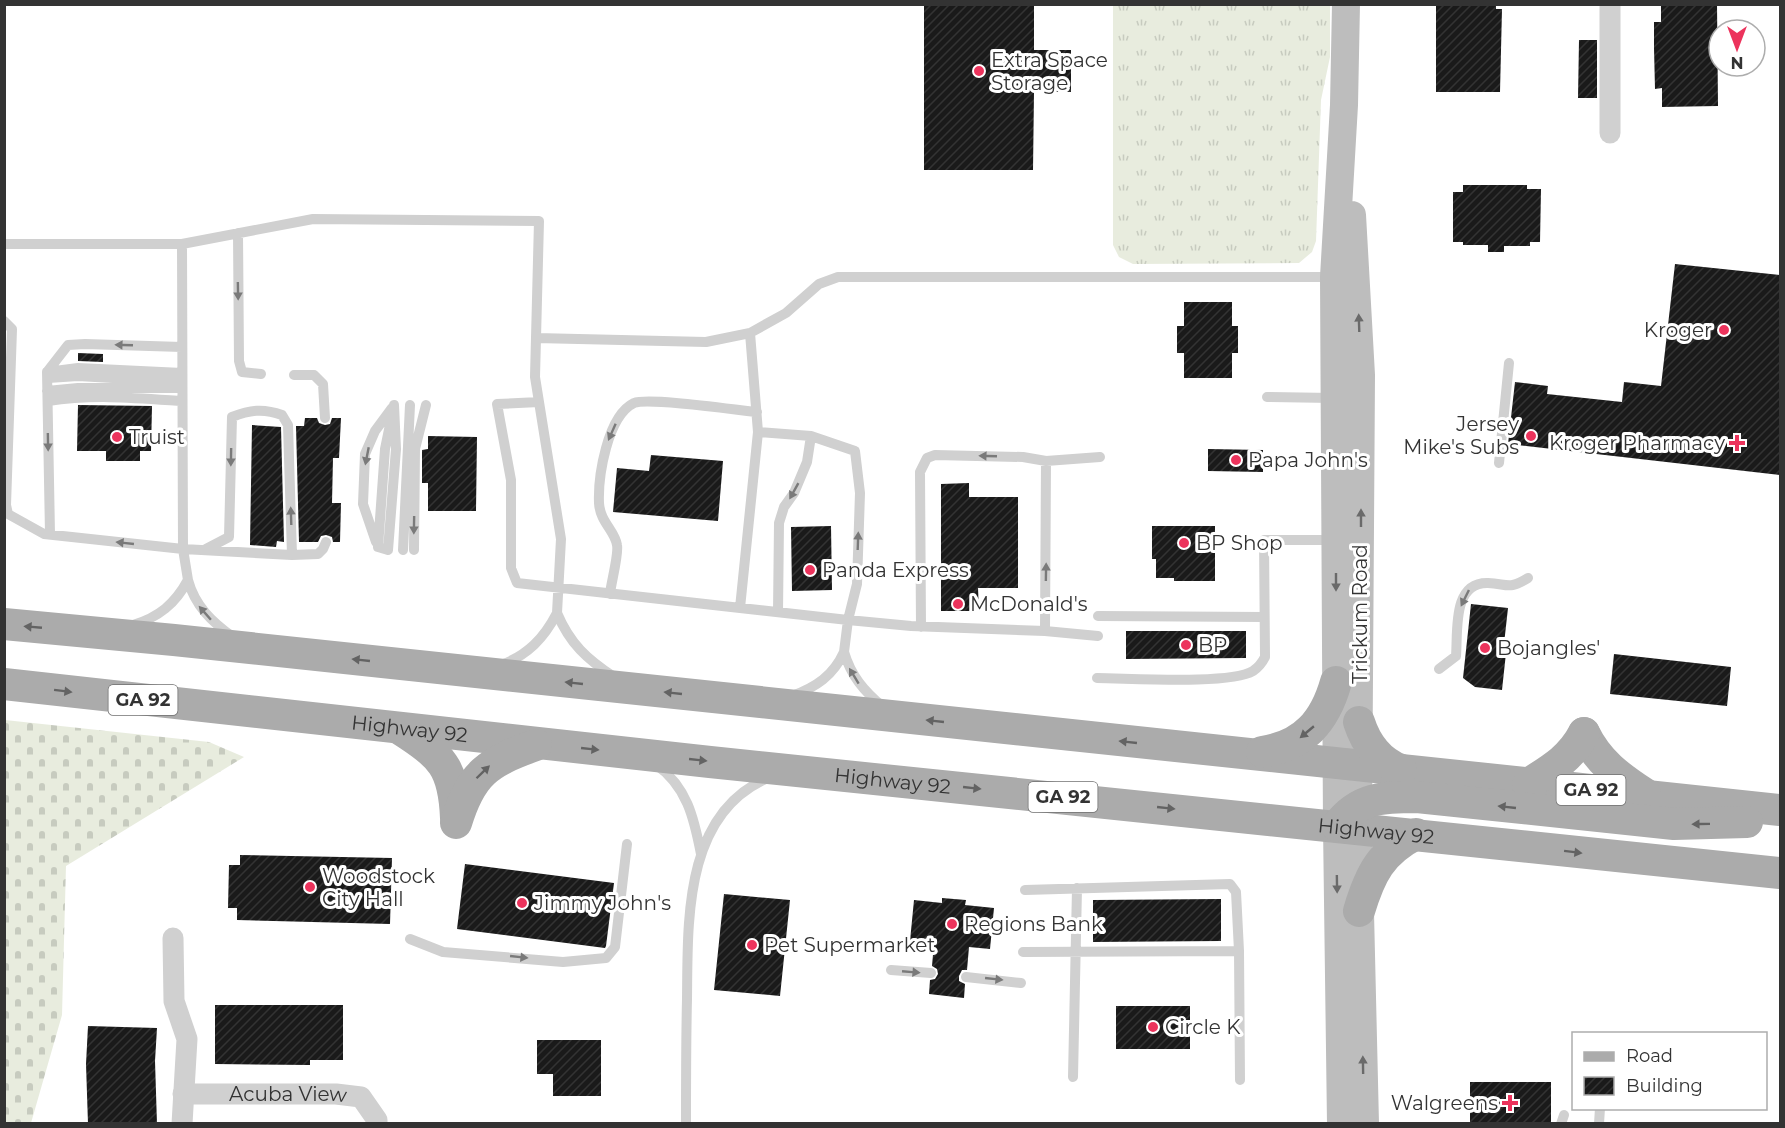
<svg xmlns="http://www.w3.org/2000/svg" width="1785" height="1128" viewBox="0 0 1785 1128" font-family="Montserrat,sans-serif">
  <defs>
    <pattern id="grass-tufts" width="24" height="20" patternUnits="userSpaceOnUse" patternTransform="scale(1.5)"><rect width="24" height="20" fill="#e8ecde"/><path d="M3 7l-1-3M5 7V3M7 7l1-3M15 17l-1-3M17 17v-4M19 17l1-3" fill="none" stroke="#c7cbbf"/></pattern>
    <pattern id="cemetery-stones" width="16" height="16" patternUnits="userSpaceOnUse" patternTransform="scale(1.5)"><rect width="16" height="16" fill="#e8ecde"/><path d="M2 7V4a2 2 0 0 1 4 0v3zM10 15v-3a2 2 0 0 1 4 0v3z" fill="#c7cbbf"/></pattern>
    <pattern id="building-hatch" width="6" height="6" patternUnits="userSpaceOnUse" patternTransform="scale(1.5)"><rect width="6" height="6" fill="#1a1a1a"/><path d="M-1 1l2-2M0 6l6-6M5 7l2-2" fill="none" stroke="#333"/></pattern>
  </defs>
  <rect width="100%" height="100%" fill="#fff"/>
  <path fill="url(#grass-tufts)" d="M1113 5H1330V57L1321 100 1316 241 1312 252 1299 263 1133 264 1119 257 1113 245Z"/>
  <path fill="url(#cemetery-stones)" d="M5 720 209 742 244 757 66 866 62 1015 31 1123H5Z"/>
  <path fill="url(#building-hatch)" d="M924 4H1034V50H1071V92H1034L1033 170H924Z
    M1436 4H1496V9H1502L1500 92H1436Z
    M1661 4H1717L1718 106 1662 107V88L1655 89 1654 48V22H1661Z
    M1579 40H1597V98H1578Z
    M1463 185H1527V189H1541L1540 242H1530V246H1504V252H1488V245H1463V242H1453V192H1463Z
    M1675 264 1780 275V475L1508 444 1515 382 1548 386 1547 394 1622 402 1624 382 1661 386Z
    M1184 302H1232V326H1238V353H1232V378H1184V353H1177V326H1184Z
    M78 353 103 354V362L78 361Z
    M78 405 152 406 151 451H140V461H106V451H77Z
    M305 418H317L319 423 325 425 330 424 332 418H341L339 458H333L332 503H341L340 542H333L332 537 326 535 321 536 318 542H299L296 426H304Z
    M252 425 281 427 284 542 277 541 276 547 250 545Z
    M428 436 477 437 476 511H428V483H422V450L428 449Z
    M1208 449 1263 450V472L1208 471Z
    M651 455 723 461 718 521 613 512 617 468 649 471Z
    M969 483V497H1018V588H978L979 611H941V484Z
    M831 526 832 590 792 591 791 527Z
    M1152 526H1215V581H1174V578H1156V559H1152Z
    M1471 604 1508 608 1503 653H1506L1502 690 1475 687 1463 678Z
    M1126 631H1246V658L1126 659Z
    M1614 654 1731 667 1727 706 1610 694Z
    M240 855 392 858 390 924 237 920V908H228L229 865H240Z
    M465 864 614 883 606 946 605 948 457 929Z
    M724 894 790 900 780 996 714 990Z
    M942 898 966 900 965 905 994 908 990 949 969 947 967 970H962L959 976V981L965 984 964 998 929 994 930 980 935 979 938 974 937 969 932 966 934 943 910 941 914 900 942 903Z
    M1221 899V941L1093 942V900Z
    M215 1005H343V1060H310V1065L215 1064Z
    M1116 1006H1190V1049H1116Z
    M88 1026 157 1028 155 1061 157 1124H88L86 1064Z
    M537 1040H601V1096H553V1074H537Z
    M1470 1082H1551V1124H1470Z"/>
  <g fill="none" stroke-linecap="round" stroke-linejoin="round">
    <path stroke="#d0d0d0" stroke-width="10" d="M238 233 239 361 242 372 261 374
      M4 244H182L313 219 539 221 535 377 561 539 557 613
      M182 244 183 549 188 580
      M4 321 12 329 6 505 8 514 44 534 183 549 292 555
      M750 333 786 313 819 284 838 277H1332
      M536 338 706 342 750 333 758 432 740 608
      M47 372 68 345 85 344 182 347
      M294 375H314L323 384 325 418
      M48 378 78 376 182 382
      M47 391 78 388H179
      M1267 397 1333 398
      M48 401C93 394 137 398 182 401
      M539 402 497 404 511 480V568L517 583 848 620 844 652
      M394 405 396 449 388 550 378 547 385 449Z
      M758 432 811 436 855 451 860 493 857 584 848 620 911 626 1045 631 1098 636
      M1499 463 1509 363
      M50 534 47 372 78 368 182 373
      M376 542 363 504 365 454 375 431 392 408
      M206 549 229 537 232 417C250 410 263 408 282 415L288 425 292 555 318 554 323 549 326 542
      M403 550 410 405
      M414 550 415 449 426 405
      M610 594C611 583 619 554 617 545 615 531 600 522 599 503 598 477 607 416 634 403 648 397 736 410 757 412
      M778 612 779 523 784 507 794 493 807 462 811 436
      M1098 616 1264 617
      M133 625C159 617 175 604 188 580 195 606 212 622 233 637
      M921 627 920 472 927 458 935 455 1023 457 1046 461 1100 457
      M1045 631 1046 461
      M501 665C528 655 544 638 557 613 570 644 587 659 614 677
      M1439 669 1456 656C1458 631 1452 582 1488 583 1508 584 1509 590 1528 578
      M1097 678C1128 678 1230 685 1253 671 1259 667 1262 663 1265 657L1264 540H1335
      M792 696C816 687 833 676 844 652 851 676 864 691 883 707
      M655 764C687 786 694 818 701 854
      M1025 890 1230 884 1236 892 1239 951
      M410 939 443 952 563 962 606 958 615 947 627 844
      M1023 952 1239 951 1240 1080
      M891 970 931 973
      M966 977 1021 983
      M1073 1077 1077 888
      M686 1124C686 1082 686 1041 687 999 688 922 683 812 770 777
      M1561 1124 1564 1115
      M1599 1124 1600 1108"/>
    <g stroke="#d0d0d0" stroke-width="21">
      <path d="M1610 4V133"/>
      <path d="M173 938 174 1001 187 1039 182 1124"/>
      <path id="s1" d="M183 1094H336L361 1097 377 1120V1124"/>
    </g>
    <path stroke="#bdbdbd" stroke-width="28" d="M1352 215 1361 375 1358 828 1365 1124
      M1341 1124 1337 826 1334 277 1344 105 1346 4"/>
    <g stroke="#ababab" stroke-width="32">
      <path d="M4 624 174 640 1780 810"/>
      <path id="s2" d="M4 684 710 762 1780 873"/>
      <path d="M1359 722C1366 744 1380 762 1401 770"/>
      <path d="M400 729C442 756 454 767 456 818"/>
      <path d="M1584 733C1598 762 1619 777 1645 794"/>
      <path d="M1262 752C1304 746 1325 721 1336 682"/>
      <path d="M1528 784C1552 769 1571 758 1584 733"/>
      <path d="M456 823C471 773 488 762 536 745"/>
      <path d="M1337 826C1359 797 1383 797 1417 797L1674 824 1747 822"/>
      <path d="M1359 911C1370 874 1381 852 1416 834"/>
    </g>
  </g>
  <defs><path id="oneway-solid" d="M-6-.8H1V-3.2L6.5 0L1 3.2V.8H-6Z" transform="scale(1.5)"/></defs>
  <g fill="#7a7a7a">
    <use href="#oneway-solid" transform="translate(238 291) rotate(89)"/>
    <use href="#oneway-solid" transform="translate(124 345) rotate(-178)"/>
    <use href="#oneway-solid" transform="translate(612 432) rotate(114)"/>
    <use href="#oneway-solid" transform="translate(48 442) rotate(89)"/>
    <use href="#oneway-solid" transform="translate(367 456) rotate(101)"/>
    <use href="#oneway-solid" transform="translate(988 456) rotate(-178)"/>
    <use href="#oneway-solid" transform="translate(231 457) rotate(91)"/>
    <use href="#oneway-solid" transform="translate(794 491) rotate(119)"/>
    <use href="#oneway-solid" transform="translate(291 516) rotate(-92)"/>
    <use href="#oneway-solid" transform="translate(414 525) rotate(91)"/>
    <use href="#oneway-solid" transform="translate(858 541) rotate(-88)"/>
    <use href="#oneway-solid" transform="translate(125 543) rotate(-174)"/>
    <use href="#oneway-solid" transform="translate(1046 572) rotate(-89)"/>
    <use href="#oneway-solid" transform="translate(1465 598) rotate(116)"/>
    <use href="#oneway-solid" transform="translate(205 613) rotate(-131)"/>
    <use href="#oneway-solid" transform="translate(854 676) rotate(-121)"/>
    <use href="#oneway-solid" transform="translate(519 957) rotate(6)"/>
    <use href="#oneway-solid" transform="translate(911 972) rotate(5)"/>
    <use href="#oneway-solid" transform="translate(994 979) rotate(6)"/>
  </g>
  <g fill="#6a6a6a">
    <use href="#oneway-solid" transform="translate(1359 323) rotate(-92)"/>
    <use href="#oneway-solid" transform="translate(1361 518) rotate(-90)"/>
    <use href="#oneway-solid" transform="translate(1336 582) rotate(90)"/>
    <use href="#oneway-solid" transform="translate(1337 884) rotate(89)"/>
    <use href="#oneway-solid" transform="translate(1363 1065) rotate(-91)"/>
  </g>
  <g fill="#636363">
    <use href="#oneway-solid" transform="translate(33 627) rotate(-175)"/>
    <use href="#oneway-solid" transform="translate(361 660) rotate(-174)"/>
    <use href="#oneway-solid" transform="translate(574 683) rotate(-174)"/>
    <use href="#oneway-solid" transform="translate(63 691) rotate(7)"/>
    <use href="#oneway-solid" transform="translate(673 693) rotate(-174)"/>
    <use href="#oneway-solid" transform="translate(935 721) rotate(-174)"/>
    <use href="#oneway-solid" transform="translate(1307 732) rotate(140)"/>
    <use href="#oneway-solid" transform="translate(1128 742) rotate(-174)"/>
    <use href="#oneway-solid" transform="translate(590 749) rotate(6)"/>
    <use href="#oneway-solid" transform="translate(698 760) rotate(6)"/>
    <use href="#oneway-solid" transform="translate(483 772) rotate(-44)"/>
    <use href="#oneway-solid" transform="translate(972 788) rotate(6)"/>
    <use href="#oneway-solid" transform="translate(1507 807) rotate(-174)"/>
    <use href="#oneway-solid" transform="translate(1166 808) rotate(6)"/>
    <use href="#oneway-solid" transform="translate(1701 824) rotate(179)"/>
    <use href="#oneway-solid" transform="translate(1573 852) rotate(7)"/>
  </g>
  <g fill="#ec335c" stroke="#fff" stroke-width="2">
    <circle cx="979" cy="71" r="6"/>
    <circle cx="1724" cy="330" r="6"/>
    <circle cx="1531" cy="436" r="6"/>
    <circle cx="117" cy="437" r="6"/>
    <path d="M1734 434h6v6h6v6h-6v6h-6v-6h-6v-6h6z"/>
    <circle cx="1236" cy="460" r="6"/>
    <circle cx="1184" cy="543" r="6"/>
    <circle cx="810" cy="570" r="6"/>
    <circle cx="958" cy="604" r="6"/>
    <circle cx="1186" cy="645" r="6"/>
    <circle cx="1485" cy="648" r="6"/>
    <circle cx="310" cy="887" r="6"/>
    <circle cx="522" cy="903" r="6"/>
    <circle cx="952" cy="924" r="6"/>
    <circle cx="752" cy="945" r="6"/>
    <circle cx="1153" cy="1027" r="6"/>
    <path d="M1507 1094h6v6h6v6h-6v6h-6v-6h-6v-6h6z"/>
  </g>
  <g text-anchor="middle" stroke-width="6" stroke-linejoin="round" paint-order="stroke">
    <g fill="#fff" stroke="#707070" stroke-width="1.5">
      <rect x="108.5" y="685" width="69" height="30" rx="4.5"/>
      <rect x="1556.5" y="775" width="69" height="30" rx="4.5"/>
      <rect x="1028.5" y="782" width="69" height="30" rx="4.5"/>
    </g>
    <g font-size="18" font-weight="bold" fill="#333">
      <text x="143" y="706">GA 92</text>
      <text x="1591" y="796">GA 92</text>
      <text x="1063" y="803">GA 92</text>
    </g>
    <g font-size="20" fill="#333" stroke="#fff" text-anchor="start">
      <text x="991" y="67">Extra Space<tspan x="991" dy="23">Storage</tspan></text>
      <text x="1712" y="337" text-anchor="end">Kroger</text>
      <text x="1519" y="431" text-anchor="end">Jersey<tspan x="1519" dy="23">Mike's Subs</tspan></text>
      <text x="129" y="444">Truist</text>
      <text x="1725" y="450" text-anchor="end">Kroger Pharmacy</text>
      <text x="1248" y="467">Papa John's</text>
      <text x="1196" y="550">BP Shop</text>
      <text x="822" y="577">Panda Express</text>
      <text x="970" y="611">McDonald's</text>
      <text x="1198" y="652">BP</text>
      <text x="1497" y="655">Bojangles'</text>
      <text x="322" y="883">Woodstock<tspan x="322" dy="23">City Hall</tspan></text>
      <text x="534" y="910">Jimmy John's</text>
      <text x="964" y="931">Regions Bank</text>
      <text x="764" y="952">Pet Supermarket</text>
      <text x="1165" y="1034">Circle K</text>
      <text x="1498" y="1110" text-anchor="end">Walgreens</text>
    </g>
    <g font-size="20" fill="#333" stroke="#fff">
      <text transform="translate(1360 614) rotate(-90)" y="7">Trickum Road</text>
      <text dy="7" stroke="none"><textPath href="#s2" startOffset="408">Highway 92</textPath></text>
      <text dy="7" stroke="none"><textPath href="#s2" startOffset="894">Highway 92</textPath></text>
      <text dy="7" stroke="none"><textPath href="#s2" startOffset="1380">Highway 92</textPath></text>
      <text dy="7" stroke="none"><textPath href="#s1" startOffset="105">Acuba View</textPath></text>
    </g>
  </g>
  <rect width="1785" height="1128" fill="none" stroke="#333333" stroke-width="12"/>
  <rect x="1572" y="1032" width="195" height="78" fill="#ffffff" stroke="#adadad" stroke-width="1.5"/>
  <rect x="1584" y="1052" width="30" height="9" fill="#ababab" stroke="#adadad" stroke-width="1.5"/>
  <text x="1626" y="1062" font-size="18" fill="#333333">Road</text>
  <rect x="1584" y="1077" width="30" height="18" fill="url(#building-hatch)" stroke="#adadad" stroke-width="1.5"/>
  <text x="1626" y="1092" font-size="18" fill="#333333">Building</text>
  <g transform="translate(1737 48) rotate(180)"><circle r="28" fill="#ffffff" stroke="#adadad" stroke-width="1.5"/>
  <path d="M0-4.5L10 22L0 15L-10 22Z" fill="#ec335c"/>
  <text y="-9" font-size="16" font-weight="bold" text-anchor="middle" fill="#333333">N</text>
  </g>
</svg>
